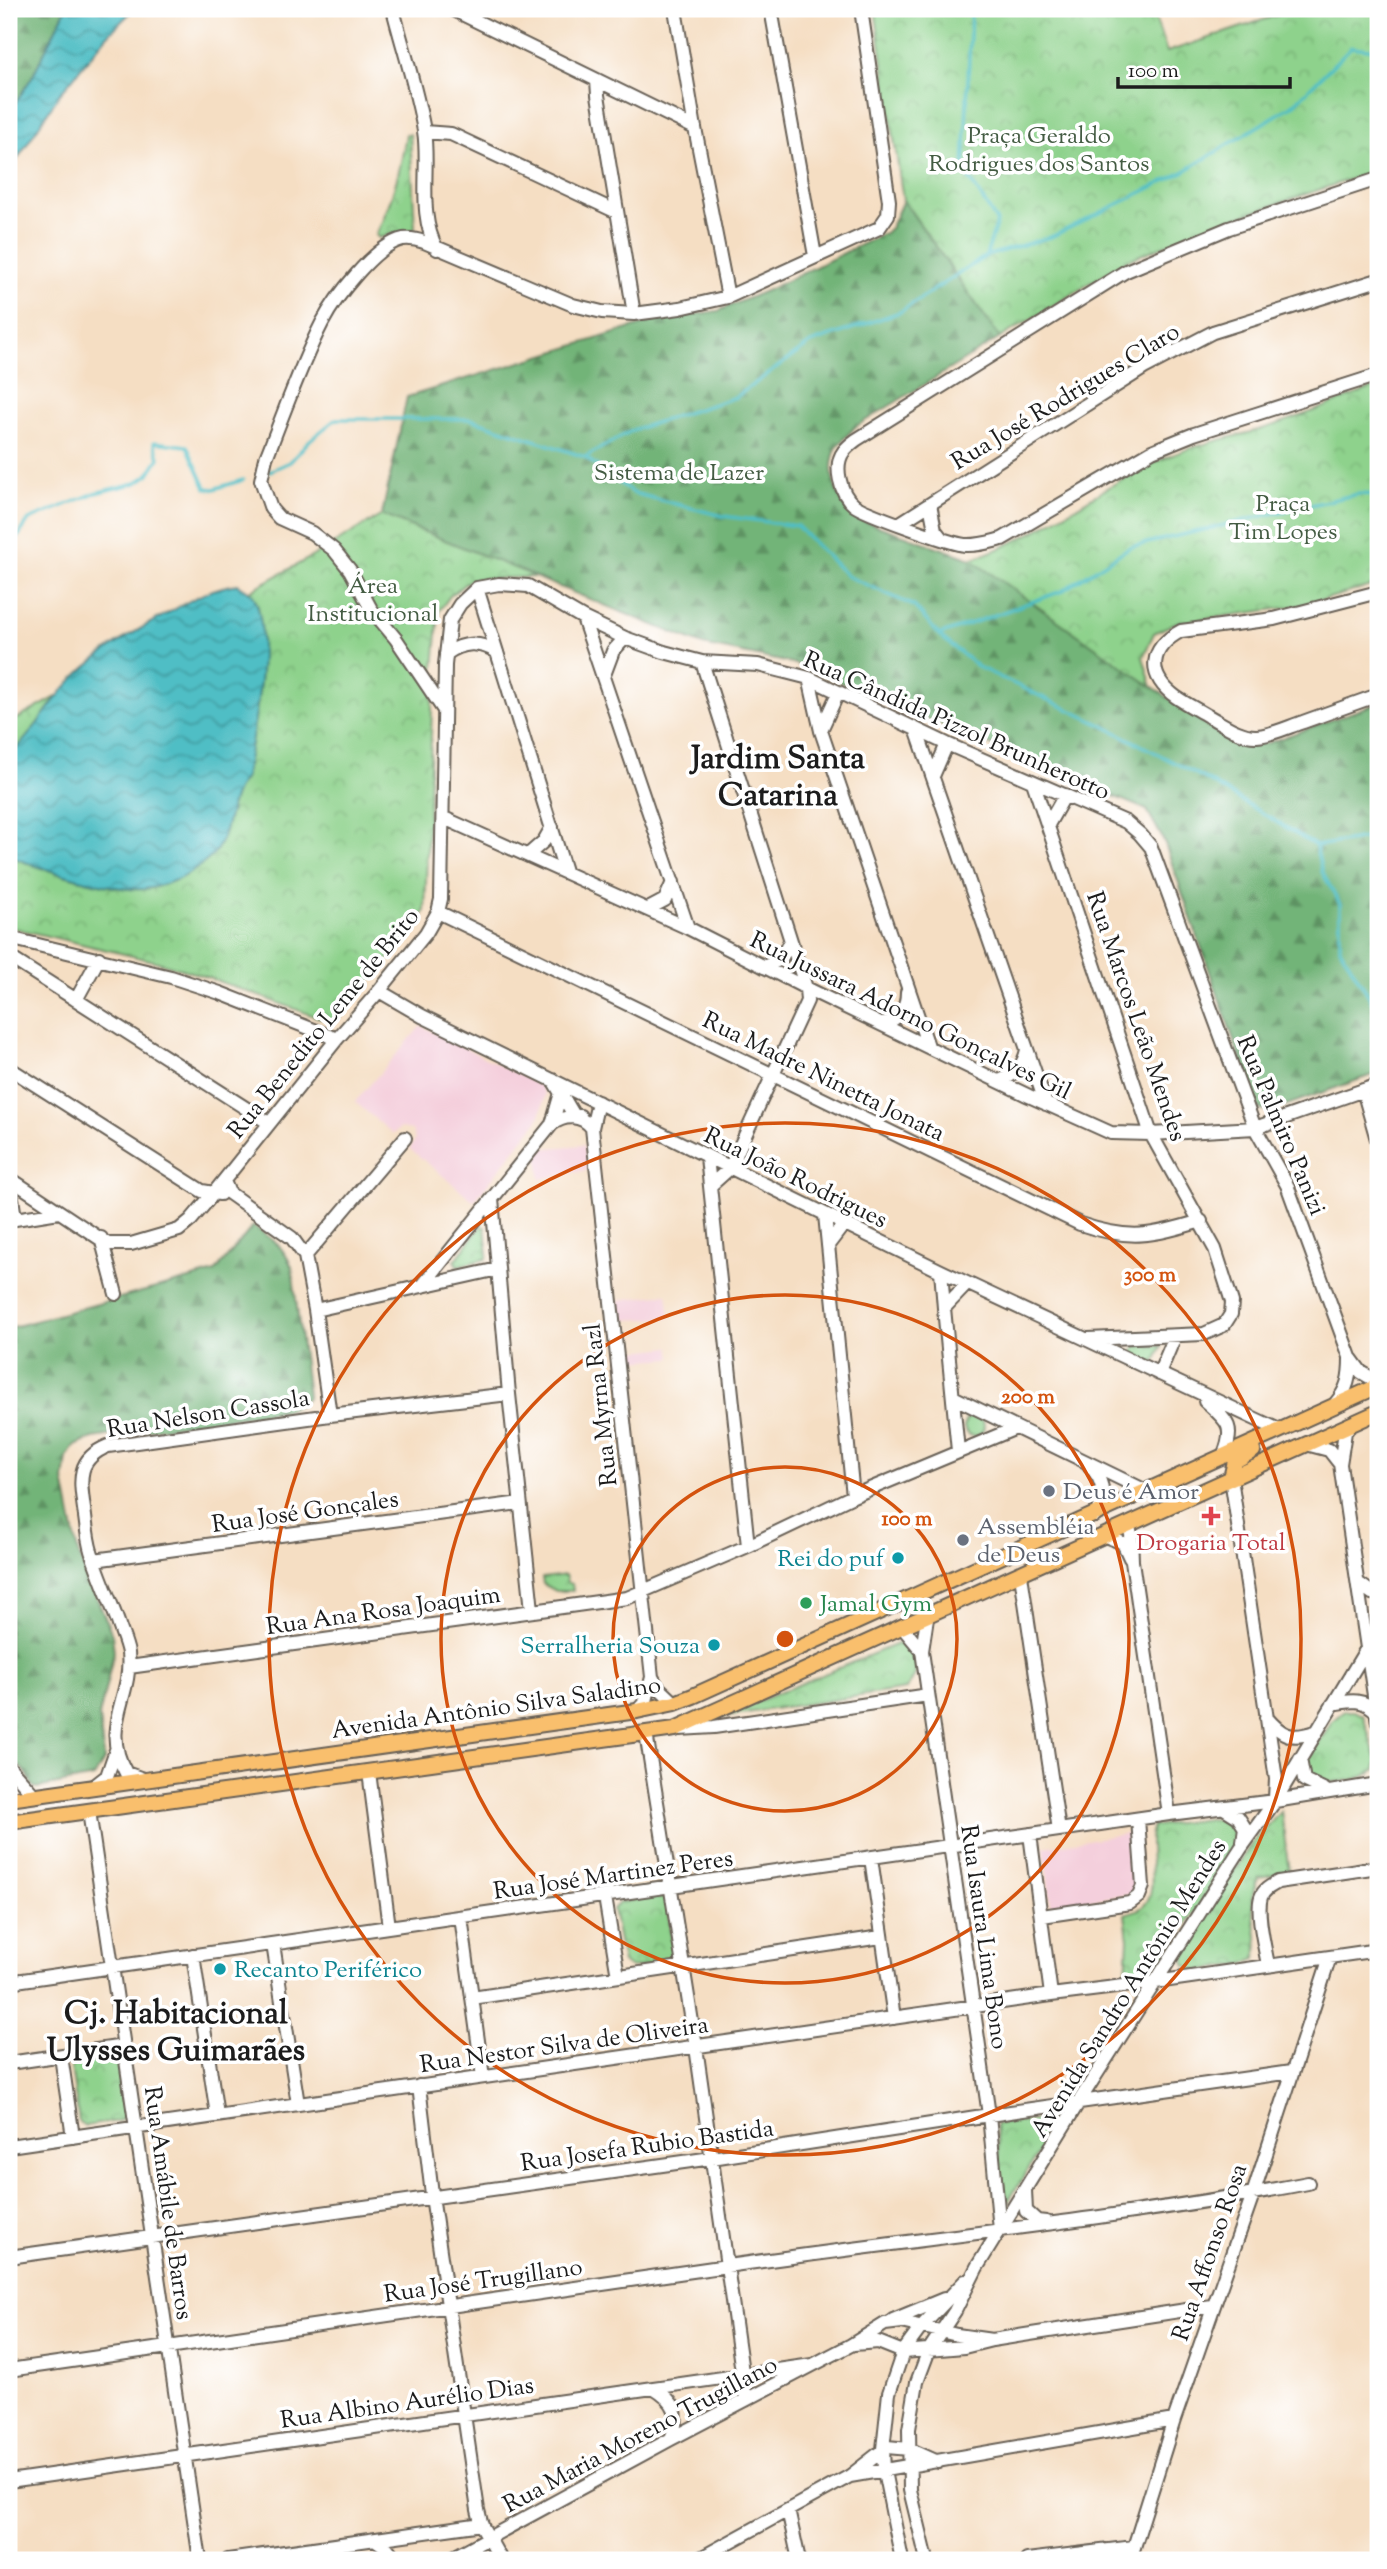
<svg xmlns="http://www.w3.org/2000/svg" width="1387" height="2569" viewBox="0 0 1387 2569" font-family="'Sorts Mill Goudy',serif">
  <defs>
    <pattern id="forest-firs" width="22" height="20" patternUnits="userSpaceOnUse" patternTransform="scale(1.75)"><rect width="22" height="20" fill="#72b478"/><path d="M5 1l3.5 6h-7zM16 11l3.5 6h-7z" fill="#5d9262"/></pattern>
    <pattern id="park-crowns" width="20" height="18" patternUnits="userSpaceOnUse" patternTransform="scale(1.75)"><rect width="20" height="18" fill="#8ed28c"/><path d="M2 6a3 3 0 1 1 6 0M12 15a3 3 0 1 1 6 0" fill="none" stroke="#7ab478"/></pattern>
    <pattern id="water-waves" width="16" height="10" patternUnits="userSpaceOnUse" patternTransform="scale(1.75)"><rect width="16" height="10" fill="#4fbec5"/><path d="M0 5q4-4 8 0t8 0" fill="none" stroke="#419a9f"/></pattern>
  </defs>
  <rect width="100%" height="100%" fill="#fff"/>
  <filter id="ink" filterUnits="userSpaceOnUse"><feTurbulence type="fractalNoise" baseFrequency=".0143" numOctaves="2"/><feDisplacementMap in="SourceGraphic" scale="14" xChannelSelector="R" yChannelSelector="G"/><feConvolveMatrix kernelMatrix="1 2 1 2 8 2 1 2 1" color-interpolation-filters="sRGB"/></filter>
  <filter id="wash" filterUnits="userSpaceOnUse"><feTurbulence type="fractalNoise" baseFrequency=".00686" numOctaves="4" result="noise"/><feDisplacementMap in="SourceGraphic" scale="28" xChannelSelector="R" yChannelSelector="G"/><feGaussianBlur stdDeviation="1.57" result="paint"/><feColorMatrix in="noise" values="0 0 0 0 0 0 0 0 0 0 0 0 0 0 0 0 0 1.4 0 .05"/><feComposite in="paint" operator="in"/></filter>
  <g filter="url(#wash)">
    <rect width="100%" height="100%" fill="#f5dec3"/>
    <path fill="#f4cfdc" d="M421 1026 541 1086 545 1094 540 1116 534 1126 474 1201 410 1149 415 1140 412 1130 400 1128 393 1134 355 1102Z
      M584 1145 588 1170 540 1179 538 1149Z
      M667 1294 670 1318 622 1320 618 1300Z
      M670 1347 672 1358 629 1361 627 1352Z
      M1130 1833 1135 1885 1133 1893 1051 1906 1044 1847Z"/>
    <path fill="url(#forest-firs)" stroke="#47684a" stroke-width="2" d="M9 9H66L32 77 9 113Z
      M903 200 1000 338 855 427C849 434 840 441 836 449 825 475 838 502 858 519L971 559 1224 737 1246 746 1268 743 1378 703V1073L1270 1111 1258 1109 1164 841 1147 810 796 664 703 645 382 515 407 397 661 319 718 311 768 290 885 233 891 227Z
      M253 1226C272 1239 282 1244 292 1267L308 1396 300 1405 282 1411 93 1438 73 1447 67 1458 64 1480 78 1553 112 1634 114 1652 99 1716 104 1760 94 1777 37 1788 33 1787 27 1774 9 1755V1328L215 1272Z"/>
    <path fill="url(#park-crowns)" stroke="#557754" stroke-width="2" d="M875 9H1152L1167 52 1296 9H1378V170L1226 221 1128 260 1000 338 903 200Z
      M406 134H410L415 228 408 234 394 233 379 238 376 235C392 202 401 170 406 134Z
      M1378 386V584L1305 605 1175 623 1154 633 1143 657 1152 687 970 559C1045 536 1099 485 1170 456 1199 443 1232 438 1262 429 1302 417 1340 400 1378 386Z
      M382 515 537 577 471 579 450 596 439 611 433 679 425 911 418 924 340 1017 328 1021 204 976 158 962 9 927V723L306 560Z
      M481 1226 485 1227 488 1255 486 1259 457 1266 455 1261Z
      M1136 1345 1162 1346 1154 1364 1132 1353Z
      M964 1426a10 10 0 1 1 20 0a10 10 0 1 1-20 0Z
      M565 1575 567 1583 572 1584 573 1591H556L543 1584 542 1578Z
      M897 1644H907C918 1664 921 1671 906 1689L720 1717Z
      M1344 1711H1354L1363 1716 1377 1761 1375 1770C1359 1782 1329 1785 1311 1777L1307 1768V1762L1332 1721Z
      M1281 1811 1289 1872 1259 1877C1243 1904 1263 1930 1256 1958L1244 1964 1195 1971 1185 1964 1184 1953 1193 1934 1252 1843Z
      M1209 1819 1223 1821 1233 1826C1234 1830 1236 1833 1236 1837 1236 1855 1172 1946 1158 1967L1150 1976 1126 1977 1128 1939 1125 1914C1129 1912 1137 1911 1141 1908 1163 1892 1143 1849 1153 1826Z
      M644 1898H663L668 1905 673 1956 667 1963 632 1968 623 1963 613 1909 619 1903Z
      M110 2057 117 2059 125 2116 119 2121 85 2126 79 2122 71 2067 75 2063Z
      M1060 2118 1003 2210 996 2124Z"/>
    <path fill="url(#water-waves)" stroke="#366d70" stroke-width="2" d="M66 9H134L106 37 59 95 9 172V113L32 77Z
      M238 584C243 588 251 591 254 597 274 638 252 734 245 778 227 798 231 830 215 852 209 861 199 867 190 873 176 881 161 887 145 889 111 892 42 869 9 856V756C31 737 44 711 64 689 93 656 130 634 168 613 191 600 211 587 238 584Z"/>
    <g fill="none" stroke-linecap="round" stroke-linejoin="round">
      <path stroke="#4fbec5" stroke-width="3.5" d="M971 11 964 170 997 222 986 256
        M585 457 633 493 723 516 797 526 847 576 914 606 939 635 978 667 1106 727 1206 779 1316 846 1378 836
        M270 471 290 462 310 440 336 419H471L585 457 633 430 736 397 811 343 900 312 986 256 1053 236 1183 172 1293 105 1351 47 1378 50
        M9 550 29 520 95 493 136 483 148 475 159 458 154 442 187 446 206 488 214 489 243 480
        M939 635 1062 591 1130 547 1358 494 1378 495
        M1316 847 1322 872 1340 904V948L1378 1011"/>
    </g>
  </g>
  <g filter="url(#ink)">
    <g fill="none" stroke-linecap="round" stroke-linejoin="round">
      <defs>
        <path id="minor" d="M393 9C403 49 417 90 424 131 430 169 417 214 437 249
          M452 9 695 128
          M675 9 695 128 728 297
          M771 9 815 256
          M597 80 598 95 634 314
          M424 132 451 134 617 212
          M1378 179 1229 228 1126 271 856 440C852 443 847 447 844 451 833 465 840 494 854 505 864 513 952 544 965 545 978 546 990 542 1002 539L1152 451 1194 434 1378 375
          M930 504 935 530 942 539
          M900 523 1144 368 1213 332 1378 280
          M477 588 499 584 528 586 583 618 625 638 664 652 702 662 758 665 809 678 947 744 1126 822 1140 834 1151 847 1255 1128 1287 1185 1350 1357 1361 1372 1378 1382
          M477 588 565 871
          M1378 592 1274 619 1181 631C1149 648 1146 675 1176 697 1186 704 1198 710 1208 716 1222 723 1240 737 1257 736 1272 735 1288 727 1303 722 1328 713 1353 704 1378 695
          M583 618 688 928
          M446 654C463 642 479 641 497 652
          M702 662 806 988 807 1001 730 1168 710 1186 707 1157
          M604 675 613 651 625 638
          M809 678 821 731 928 1046
          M443 709 396 639 371 609 350 570 334 550 312 533 279 518 271 509 261 480 266 458C284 413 300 366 322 323 335 298 375 245 403 239 411 238 416 239 424 242L573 305 602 312 634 314 680 308 728 297 879 228 888 215 889 201 861 9
          M916 729 1046 1104
          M821 730 838 693
          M933 776 947 744
          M1033 782 1151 1134 1215 1249 1232 1302 1231 1314 1224 1325 1204 1334 1088 1339
          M444 818 688 928 806 988 1029 1096 1111 1133 1151 1134 1255 1128 1378 1085
          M1049 823 1065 795
          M528 855 544 841 552 827
          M648 909 665 900 673 882
          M438 912 1080 1224C1130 1241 1152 1236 1201 1221
          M9 938 171 977 220 993 337 1039
          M9 957 269 1123
          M764 967 781 959 790 941
          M379 991 422 1016 941 1271 1279 1430
          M76 1000 99 958
          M883 1025C899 1018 907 1010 907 992
          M9 1068 202 1191 220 1194
          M553 1080 575 1117 580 1116
          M999 1081C1015 1075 1023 1067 1027 1050
          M1363 1090 1378 1143
          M598 1102 592 1128 652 1677 646 1701 637 1711
          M552 1124 561 1093
          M9 1178 108 1244H131L179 1230 191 1220 213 1194 337 1039 379 991 426 933 438 912 441 899 445 665 450 620 460 604 477 588
          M9 1178 15 1218
          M224 1181 229 1193 292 1238 305 1256 315 1310 330 1415
          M710 1186 748 1546
          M492 1199 509 1394 532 1610
          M825 1215 828 1245 844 1224
          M9 1220 59 1212
          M101 1238 116 1294
          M828 1245 853 1496
          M305 1256 405 1138
          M941 1271 944 1308 967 1284
          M423 1285 552 1124C565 1115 581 1114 592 1128
          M944 1308 958 1451
          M315 1310 498 1269
          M1159 1374 1175 1336
          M953 1397 1146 1491
          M1205 1401C1226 1420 1236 1425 1224 1454
          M1335 1404C1348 1389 1350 1377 1350 1358
          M1350 1425 1345 1432 1340 1464 1378 1723
          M1306 1444 1329 1450 1340 1464
          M1089 1465C1105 1481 1106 1497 1095 1516
          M1231 1478 1276 1779 1275 1798
          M1127 1527 1131 1533 1132 1561 1169 1814
          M1105 1536 1123 1543 1130 1558
          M94 1560 520 1503
          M1021 1575 1059 1830
          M1358 1583 1372 1593 1378 1594
          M927 1618 922 1651 989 2115 1000 2230
          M903 1628 922 1651
          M129 1667 627 1598 748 1546 853 1496 1016 1428
          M652 1677 657 1686 675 1703
          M1333 1704C1350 1700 1365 1698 1377 1713
          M1266 1717C1282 1736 1291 1740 1315 1732
          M679 1729 714 1727 928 1695
          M646 1733 696 2047 746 2400
          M1300 1759 1304 1780 1325 1790
          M9 1767 34 1795
          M369 1772 389 1927
          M143 1779 126 1773C99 1725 133 1698 128 1653 126 1642 121 1632 118 1622 109 1598 99 1575 91 1551 87 1538 86 1522 84 1509 80 1480 76 1459 108 1446L330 1415 509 1394
          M93 1787 107 1776 116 1750
          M1224 1808 1238 1817 1245 1828 1243 1842
          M89 1811 200 2560
          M1030 1834 1051 1995
          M871 1858 894 2018
          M605 1897 618 1976
          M1042 1916 1130 1903 1139 1896 1143 1886 1138 1819
          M461 1917 483 2077
          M273 1944 298 2104
          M193 1955 217 2115
          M1268 1965C1265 1948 1256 1913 1261 1897 1264 1889 1271 1886 1278 1882L1378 1867
          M9 1982 1169 1814 1275 1801 1378 1784
          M472 1998 881 1937
          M61 2056 73 2137
          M9 2063 124 2046
          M419 2086 433 2203 478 2510 482 2526 501 2560
          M9 2146 1051 1995 1156 1982 1378 1950
          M1025 2190 1026 2211 1037 2221 1046 2222
          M9 2257 712 2158 989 2115 1291 2072
          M893 2320 944 2299
          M854 2344 878 2342 903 2352 964 2347 992 2340 1212 2306
          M9 2370C248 2335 487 2299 727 2266 920 2238 1116 2220 1308 2183
          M653 2388C676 2402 681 2413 671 2439
          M850 2476 1174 2420
          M9 2481 812 2365
          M788 2510 799 2560
          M376 2540 386 2547 397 2560
          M228 2560 482 2524
          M448 2560 671 2439 851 2345 885 2324 902 2322 957 2335 992 2340
          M697 2560 850 2476 887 2447 909 2449 938 2462
          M902 2560 884 2471 883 2449 889 2393 903 2352 922 2326 965 2281
          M927 2560 910 2490 909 2429 917 2382 929 2350 955 2311 977 2267 1078 2103 1241 1848 1275 1801 1378 1630
          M1027 2560 1134 2547
          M1130 2560 1174 2420 1253 2194 1330 1957"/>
        <path id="major" d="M1231 1478 1235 1461 1253 1451
          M9 1799 637 1711 675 1703 693 1696 1378 1386
          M9 1822 675 1729 1378 1412"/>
      </defs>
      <use href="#minor" stroke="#686056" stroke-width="16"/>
      <use href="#major" stroke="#686056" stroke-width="18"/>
      <use href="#minor" stroke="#fff" stroke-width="12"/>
      <use href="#major" stroke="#f9bf6d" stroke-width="14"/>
    </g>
  </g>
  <g fill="none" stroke="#d4530e" stroke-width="3.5">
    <circle cx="785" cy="1639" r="172"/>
    <circle cx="785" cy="1639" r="344"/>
    <circle cx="785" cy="1639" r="516"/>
  </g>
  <g fill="#6b7280" stroke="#fff" stroke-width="2.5">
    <circle cx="1049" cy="1491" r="7"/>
    <circle cx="963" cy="1540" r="7"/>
  </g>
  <path fill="#e0444e" stroke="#fff" stroke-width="2.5" d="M1207.5 1505.5h7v7h7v7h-7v7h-7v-7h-7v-7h7z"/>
  <g fill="#0f9aa8" stroke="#fff" stroke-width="2.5">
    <circle cx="898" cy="1558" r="7"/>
    <circle cx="714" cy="1645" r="7"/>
    <circle cx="220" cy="1969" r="7"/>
  </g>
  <circle fill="#2e9e5b" stroke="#fff" stroke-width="2.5" cx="806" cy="1603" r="7"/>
  <g text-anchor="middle" stroke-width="7" stroke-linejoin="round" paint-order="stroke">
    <g font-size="24" fill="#445c43" stroke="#fff">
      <text x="1039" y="143">Praça Geraldo<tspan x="1039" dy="28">Rodrigues dos Santos</tspan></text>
      <text x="679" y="480">Sistema de Lazer</text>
      <text x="1283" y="511">Praça<tspan x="1283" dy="28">Tim Lopes</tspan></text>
      <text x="373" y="593">Área<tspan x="373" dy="28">Institucional</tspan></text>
    </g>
    <g font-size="24" fill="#1c1c1c" stroke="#fff">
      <text transform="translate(1065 396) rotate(-31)" y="8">Rua José Rodrigues Claro</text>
      <text transform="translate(957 725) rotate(24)" y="8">Rua Cândida Pizzol Brunherotto</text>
      <text transform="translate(911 1015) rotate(26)" y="8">Rua Jussara Adorno Gonçalves Gil</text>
      <text transform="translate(1137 1016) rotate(71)" y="8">Rua Marcos Leão Mendes</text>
      <text transform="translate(323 1023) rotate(-51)" y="8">Rua Benedito Leme de Brito</text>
      <text transform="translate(824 1076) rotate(26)" y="8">Rua Madre Ninetta Jonata</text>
      <text transform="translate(1282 1125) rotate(67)" y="8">Rua Palmiro Panizi</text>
      <text transform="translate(796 1177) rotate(26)" y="8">Rua João Rodrigues</text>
      <text transform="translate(600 1405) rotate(-96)" y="8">Rua Myrna Razl</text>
      <text transform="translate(208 1413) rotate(-9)" y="8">Rua Nelson Cassola</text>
      <text transform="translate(305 1511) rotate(-8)" y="8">Rua José Gonçales</text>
      <text transform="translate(383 1610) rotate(-8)" y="8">Rua Ana Rosa Joaquim</text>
      <text transform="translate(496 1707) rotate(-8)" y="8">Avenida Antônio Silva Saladino</text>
      <text transform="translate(613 1874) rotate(-8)" y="8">Rua José Martinez Peres</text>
      <text transform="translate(985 1937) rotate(82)" y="8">Rua Isaura Lima Bono</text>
      <text transform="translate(1128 1988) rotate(-58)" y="8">Avenida Sandro Antônio Mendes</text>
      <text transform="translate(564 2044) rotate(-8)" y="8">Rua Nestor Silva de Oliveira</text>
      <text transform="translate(647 2145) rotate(-8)" y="8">Rua Josefa Rubio Bastida</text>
      <text transform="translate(169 2203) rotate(82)" y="8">Rua Amábile de Barros</text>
      <text transform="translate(1209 2252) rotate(-71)" y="8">Rua Affonso Rosa</text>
      <text transform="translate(483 2280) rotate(-8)" y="8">Rua José Trugillano</text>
      <text transform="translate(407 2402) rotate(-8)" y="8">Rua Albino Aurélio Dias</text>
      <text transform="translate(640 2434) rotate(-28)" y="8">Rua Maria Moreno Trugillano</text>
    </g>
    <g font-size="24" fill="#5b616d" stroke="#fff" text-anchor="start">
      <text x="1063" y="1499">Deus é Amor</text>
      <text x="977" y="1534">Assembléia<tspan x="977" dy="28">de Deus</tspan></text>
    </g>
    <g font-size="24" fill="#be3a42" stroke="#fff">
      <text x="1211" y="1550">Drogaria Total</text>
    </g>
    <g font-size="24" fill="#0d838f" stroke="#fff" text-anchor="end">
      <text x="884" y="1566">Rei do puf</text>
      <text x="700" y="1653">Serralheria Souza</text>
      <text x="234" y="1977" text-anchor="start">Recanto Periférico</text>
    </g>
    <g font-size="24" fill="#27864d" stroke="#fff" text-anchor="start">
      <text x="820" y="1611">Jamal Gym</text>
    </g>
    <g font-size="32" font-weight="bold" fill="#1c1c1c" stroke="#fff">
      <text x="778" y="768">Jardim Santa<tspan x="778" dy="37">Catarina</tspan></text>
      <text x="176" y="2023">Cj. Habitacional<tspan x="176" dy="37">Ulysses Guimarães</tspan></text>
    </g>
  </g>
  <circle cx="785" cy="1639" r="10" fill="#d4530e" stroke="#fff" stroke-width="3.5"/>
  <g font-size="21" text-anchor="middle" font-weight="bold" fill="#d4530e" stroke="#fff" stroke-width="7" stroke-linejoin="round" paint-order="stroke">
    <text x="1150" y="1281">300 m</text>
    <text x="1028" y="1403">200 m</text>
    <text x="907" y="1525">100 m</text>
  </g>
  <rect width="1387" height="2569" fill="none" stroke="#fff" stroke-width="35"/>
  <path d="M1118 77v10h172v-10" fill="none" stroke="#1c1c1c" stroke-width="3.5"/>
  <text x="1128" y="77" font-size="21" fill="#1c1c1c" stroke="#ffffff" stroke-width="5" paint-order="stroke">100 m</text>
</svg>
